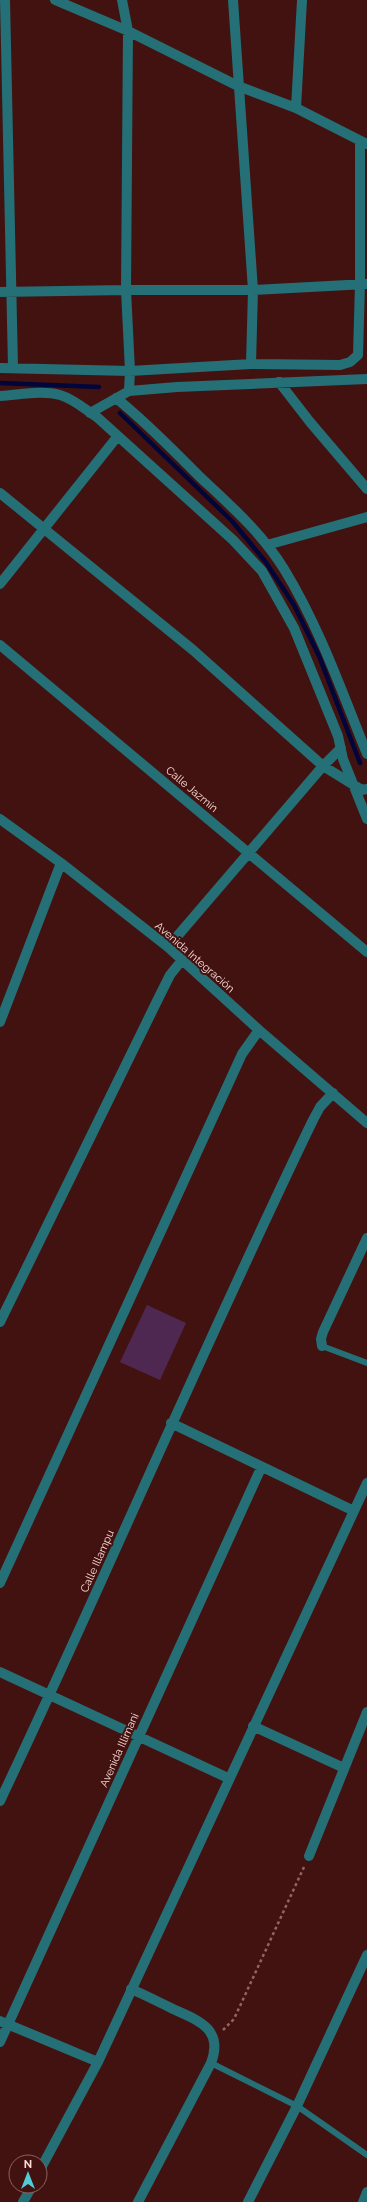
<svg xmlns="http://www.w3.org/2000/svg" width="367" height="2202" viewBox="0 0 367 2202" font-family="Raleway,sans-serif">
  <rect width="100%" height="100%" fill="#421211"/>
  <path fill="#4f2852" d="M147 1305 186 1323 160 1380 120 1362Z"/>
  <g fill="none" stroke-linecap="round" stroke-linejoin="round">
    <path stroke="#00053a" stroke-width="4.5" d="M0 383 99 387
      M120 413 232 521 265 561 294 605 319 656 360 763"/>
    <path stroke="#906664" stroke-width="2.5" stroke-dasharray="3 3" stroke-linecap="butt" d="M223 2030 234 2019 304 1867"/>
    <path stroke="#256f77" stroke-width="6" d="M322 1346 367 1363
      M211 2063 297 2106 367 2155"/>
    <path stroke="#256f77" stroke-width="10" d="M5 0 13 367
      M55 0 128 31 238 86 296 108 367 144
      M122 0 128 31 126 290 130 371 129 391
      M233 0 253 290 251 364
      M296 108 302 0
      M0 292 126 290H253L366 284
      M0 368 130 371 251 364 340 365 350 362 358 355 360 284V141
      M279 382 310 422 367 489
      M0 396C19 395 42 390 60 395 74 399 86 410 98 418L233 540 262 571 294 628 338 736 343 759 367 819
      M116 398C146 422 173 450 200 477 230 505 262 533 284 569 319 626 342 692 367 754
      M90 413 129 391 177 387 367 379
      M0 493 193 650 323 766 362 790 367 789
      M267 545 367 517
      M0 584 117 437
      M0 645 367 952
      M0 819 61 863 168 947 259 1030 367 1123
      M168 947 323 766 341 748
      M0 1022 61 863
      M0 1322 159 997 170 975 182 960
      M322 1346 321 1339 323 1332 367 1238
      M171 1423 354 1511
      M0 1583 242 1054 259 1030
      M0 1672 228 1778
      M253 1726 344 1768
      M0 1801C107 1575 204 1345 313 1120L320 1107 333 1093
      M309 1856 367 1712
      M131 1989C145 1995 159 2002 173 2009 198 2020 224 2029 211 2063L138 2202
      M0 2021 98 2062
      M0 2042 261 1468
      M40 2170 98 2062 367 1483
      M23 2202 32 2186
      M248 2202 297 2106 367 1955
      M363 2202 367 2192"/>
  </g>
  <g text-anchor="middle" stroke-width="4" stroke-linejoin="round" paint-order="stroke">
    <g font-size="11" fill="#fddcd8" stroke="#421211">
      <text transform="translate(192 789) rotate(40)" y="4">Calle Jazmín</text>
      <text transform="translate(195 957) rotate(41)" y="4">Avenida Integración</text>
      <text transform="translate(97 1561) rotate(-66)" y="4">Calle Illampu</text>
      <text transform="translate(119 1750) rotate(-66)" y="4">Avenida Illimani</text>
    </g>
  </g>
  <g transform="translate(28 2174)"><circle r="19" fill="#421211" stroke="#8d6361"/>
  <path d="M0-3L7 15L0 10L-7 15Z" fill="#52cbd8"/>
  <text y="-6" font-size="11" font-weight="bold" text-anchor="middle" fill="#fddcd8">N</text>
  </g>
</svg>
